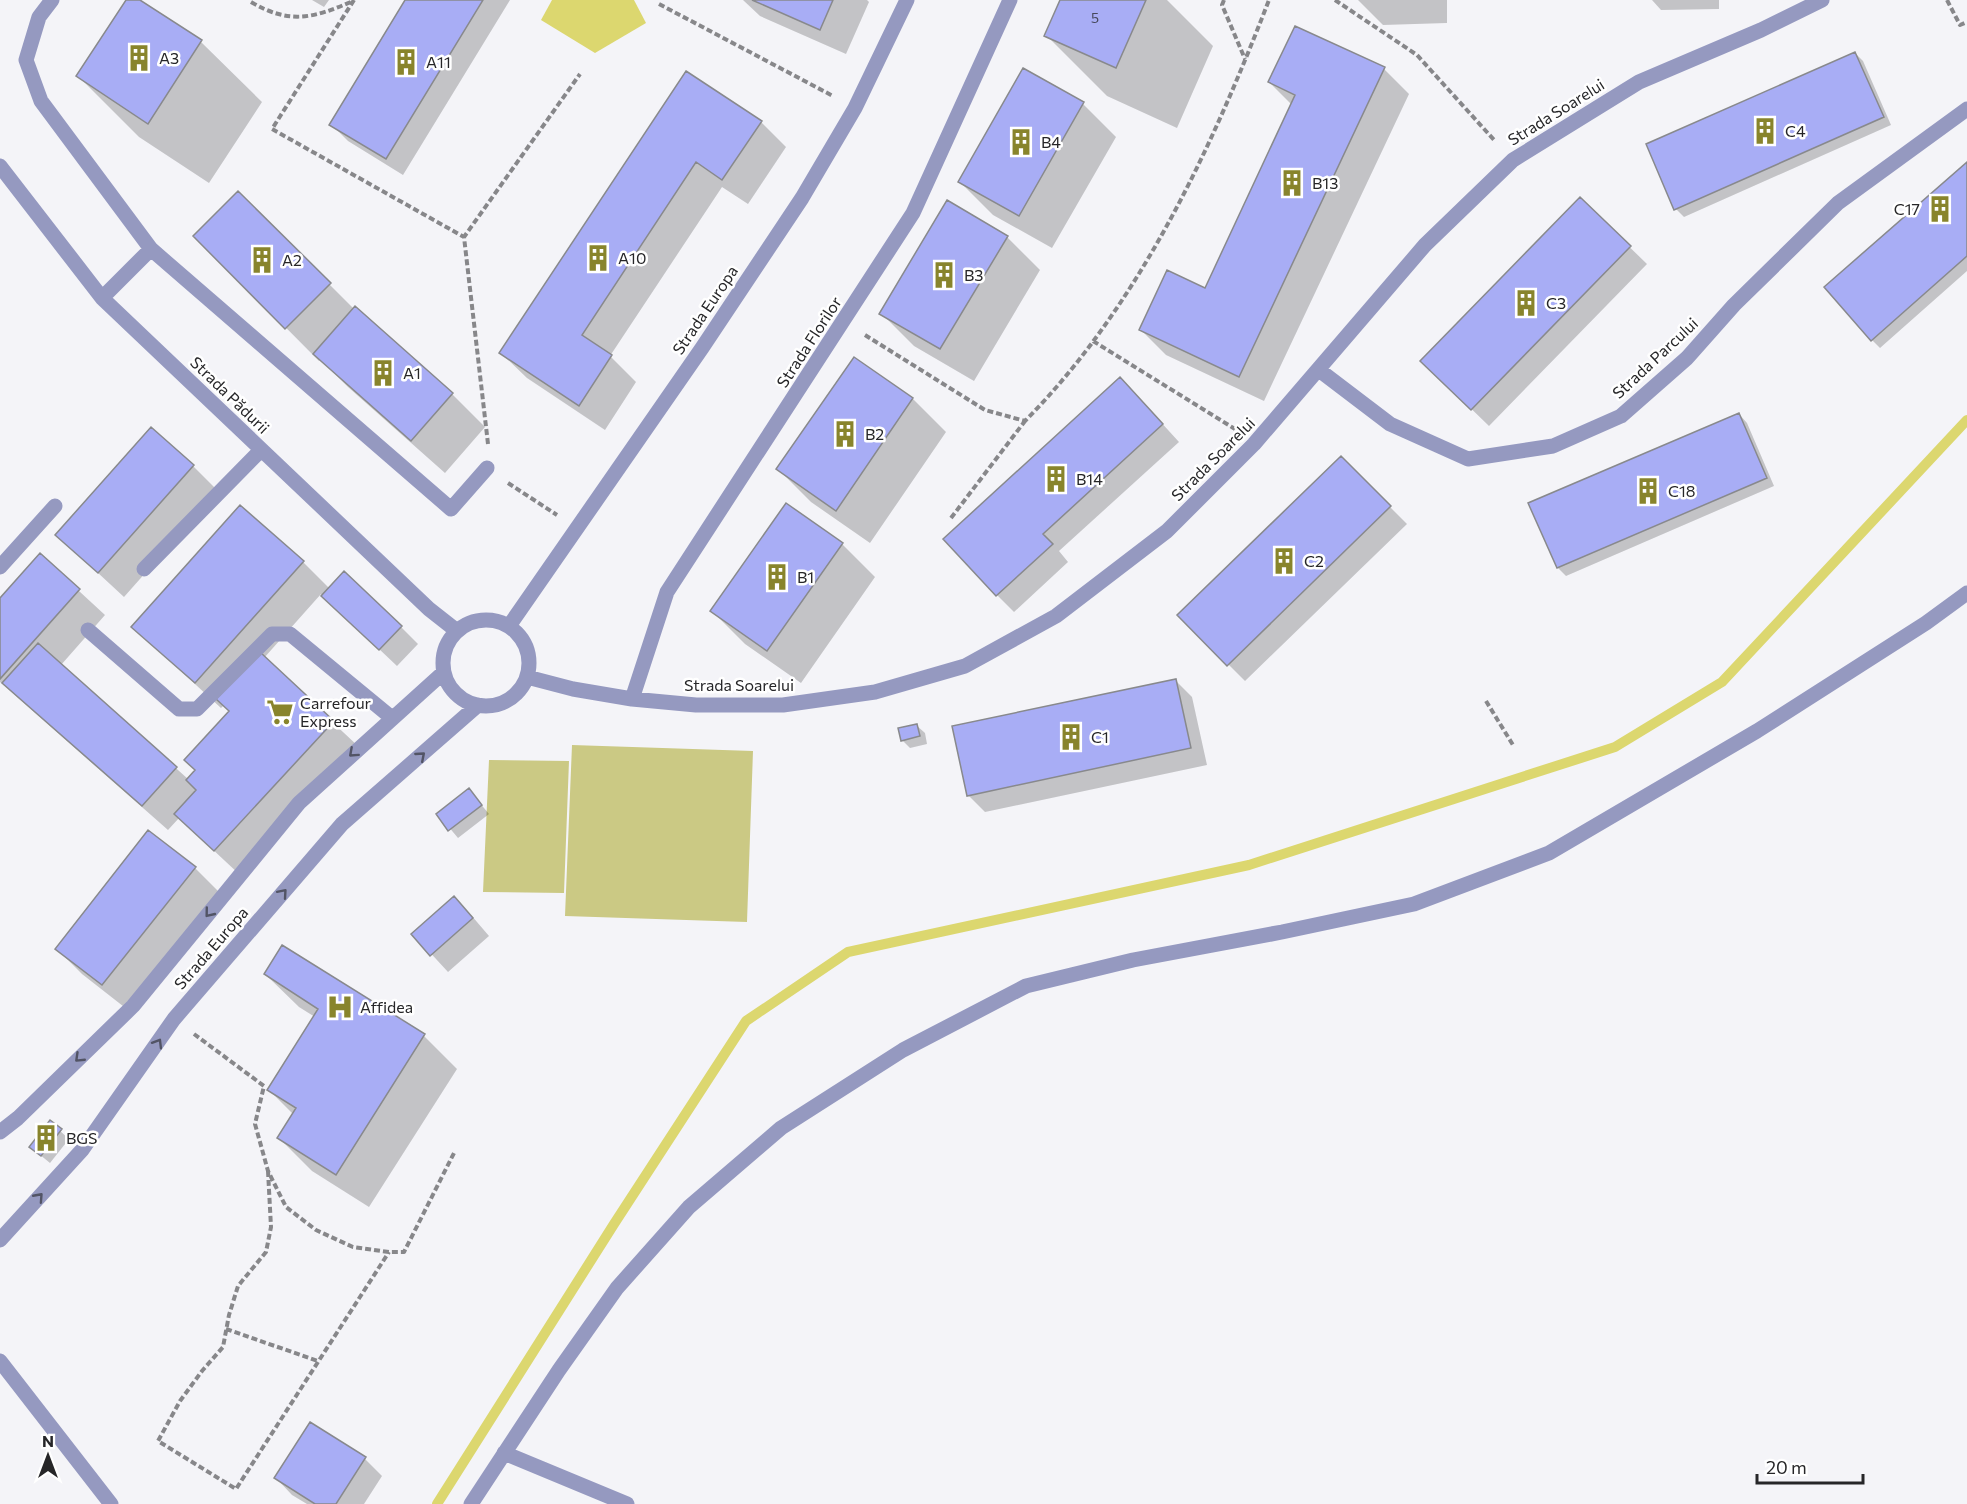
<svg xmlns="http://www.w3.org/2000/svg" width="1967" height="1504" viewBox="0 0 1967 1504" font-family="Commissioner,sans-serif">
  <rect width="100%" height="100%" fill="#f4f4f8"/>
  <path fill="#cbc984" d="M572 745 753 751 747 922 565 916Z
    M489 760 569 761 564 893 483 892Z"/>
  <path fill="#dcd76f" d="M552 0H634L646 23 595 53 541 20Z"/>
  <path fill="#0003" d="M128 0H138L201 42 262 102 209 183 139 137 78 76Z
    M312 0H329L324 7Z
    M407 0H510L403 175 348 141 331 124Z
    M743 0H867L869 2 846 54 760 16Z
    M1061 0H1167L1213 46 1177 128 1107 96 1046 35Z
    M1358 0H1447V23L1383 25Z
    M1652 0H1719V9L1661 10Z
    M1855 53 1863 61 1891 125 1684 217 1676 209Z
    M1384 69 1409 94 1264 401 1166 355 1141 330 1205 290 1292 105 1269 82Z
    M687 73 761 122 786 147 748 204 722 187 610 356 636 382 605 430 527 378 501 353Z
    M1083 104 1116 137 1052 248 993 215 960 182Z
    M1967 164V271L1880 348 1872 340Z
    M238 193 354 309 452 394 485 427 445 473 348 387 320 359 319 361 195 236Z
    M1580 199 1647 264 1489 426 1422 361Z
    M1007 237 1040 270 974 381 914 346 881 313Z
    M854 359 913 399 946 432 870 543 811 502 778 469Z
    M1137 396 1179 442 1059 551 1068 562 1014 612 997 595Z
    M1739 414 1747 423 1774 486 1566 576 1558 568Z
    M1341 458 1407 524 1245 681 1179 615Z
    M193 466 218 491 124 597 57 535Z
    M842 544 875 577 801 683 745 644 712 611Z
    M40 555 105 615 61 665 188 779 196 770 231 712 224 705 221 708 133 627 303 562 330 589 401 627 418 644 397 666 321 594 264 658 359 747 240 875 179 818 168 830 0 682V600Z
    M1175 680 1192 697 1207 765 985 812 968 795Z
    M916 725 925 733 927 744 910 748 902 740Z
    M469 790 489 814 458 838 438 814Z
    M195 868 220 893 128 1010 82 974 57 949Z
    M471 915 489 936 448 972 413 934Z
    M265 974 424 1036 457 1069 369 1207 312 1171 279 1138 294 1115 269 1090 315 1017 299 1007Z
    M50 1122 69 1139 50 1163 39 1154Z
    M365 1459 382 1476 364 1504H307L292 1495 276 1478Z"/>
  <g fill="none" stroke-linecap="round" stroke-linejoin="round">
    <path stroke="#dcd76f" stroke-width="10" d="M437 1504 614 1224 746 1021 848 952 1249 865 1615 747 1722 682 1967 420"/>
  </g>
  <path fill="#a8adf5" stroke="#88898c" stroke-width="1.5" d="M126 0H140L202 40 148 124 76 76Z
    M405 0H483L386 159 329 125Z
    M752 0H833L820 30Z
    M1060 0H1146L1116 68 1044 36Z
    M1295 26 1385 67 1239 377 1139 330 1167 270 1205 288 1295 95 1268 82Z
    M1855 52 1884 117 1674 210 1646 144Z
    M1023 68 1084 102 1019 216 958 182Z
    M686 71 762 121 722 180 696 162 582 335 612 355 579 406 499 353Z
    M1967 162V256L1871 341 1824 287Z
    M238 191 331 283 285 329 193 236Z
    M1580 197 1631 246 1471 410 1420 361Z
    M947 200 1008 236 940 349 879 314Z
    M355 306 453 393 411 441 313 354Z
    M854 357 913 398 836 511 776 469Z
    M1120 377 1163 424 1043 534 1053 544 996 596 943 539Z
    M1739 413 1767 478 1557 568 1528 503Z
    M151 427 194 465 98 573 55 535Z
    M1341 456 1391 506 1227 666 1177 615Z
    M786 503 843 543 767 651 710 611Z
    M240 505 304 561 195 683 131 627Z
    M40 553 80 589 0 679V598Z
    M344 571 402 626 379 650 321 596Z
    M38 643 177 767 142 806 2 683Z
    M260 652 334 721 214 851 174 814 196 790 186 780 195 770 184 760 229 711 216 699Z
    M1176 679 1191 748 967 796 952 726Z
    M917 724 920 736 901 741 898 728Z
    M469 788 482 805 448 831 436 814Z
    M148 830 196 867 102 985 55 949Z
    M454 896 473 918 430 956 411 934Z
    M282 945 425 1034 336 1175 277 1138 296 1108 267 1090 318 1009 264 974Z
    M50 1120 62 1129 41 1156 29 1147Z
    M310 1422 366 1457 336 1504H315L274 1478Z"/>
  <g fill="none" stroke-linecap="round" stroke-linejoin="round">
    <path stroke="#87878a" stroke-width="4" stroke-dasharray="6 3" stroke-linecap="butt" d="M354 0 272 129 464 237
      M1224 0 1222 5 1245 59
      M1335 0 1417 55 1495 141
      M1947 0 1960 25 1967 22
      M251 2C290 25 314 18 353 1
      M659 4 833 96
      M865 335 985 410 1025 421C1139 306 1211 150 1269 0
      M1093 341 1235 429
      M488 444 464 237 580 74
      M508 483 557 515
      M951 518 1025 421
      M1486 701 1513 745
      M194 1034 264 1086 255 1124 268 1171 286 1207 316 1230 353 1247 389 1252H404L455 1151
      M268 1171 271 1227 266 1252 238 1286 229 1315 223 1347 202 1371 180 1401 158 1441 236 1489 389 1252
      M226 1329 318 1361"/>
    <path stroke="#9599c0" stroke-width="15" d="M52 0 39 17 26 60 41 101 151 249 451 509 487 468
      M0 166 102 298 429 609 457 631
      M102 298 151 249
      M1319 370 1390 424 1468 459 1553 446 1621 416 1687 358 1734 305 1838 203 1967 109
      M0 567 55 506
      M144 569 261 450
      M443 663a43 43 0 1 1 86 0a43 43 0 1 1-86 0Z
      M509 626 702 348 802 198 855 108 907 0
      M88 630 179 709H197L272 634H290L392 718
      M527 677 573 689 632 699 696 705H783L875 692 965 666 1056 616 1167 531 1254 444 1425 245 1513 160 1639 82 1761 30 1822 0
      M632 699 667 592 913 213 1010 0
      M0 1132 18 1118 133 1006 299 803 444 672
      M0 1240 82 1150 174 1019 342 824 478 705
      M0 1361 111 1504
      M504 1453 627 1504
      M471 1504 559 1370 617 1288 689 1207 781 1128 903 1050 1026 986 1133 960 1282 932 1414 904 1549 853 1757 731 1926 623 1967 593"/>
  </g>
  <defs><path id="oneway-chevron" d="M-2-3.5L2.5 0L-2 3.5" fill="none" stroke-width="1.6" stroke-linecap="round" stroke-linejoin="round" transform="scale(1.5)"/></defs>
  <g stroke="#525465">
    <use href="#oneway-chevron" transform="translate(353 753) rotate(138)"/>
    <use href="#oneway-chevron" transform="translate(421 756) rotate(-41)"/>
    <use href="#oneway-chevron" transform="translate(283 893) rotate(-49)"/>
    <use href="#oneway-chevron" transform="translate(209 913) rotate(129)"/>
    <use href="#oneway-chevron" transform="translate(158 1043) rotate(-59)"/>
    <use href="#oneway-chevron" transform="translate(79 1058) rotate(136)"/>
    <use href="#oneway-chevron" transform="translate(39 1197) rotate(-48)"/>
  </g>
  <defs>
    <symbol id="building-bare" viewBox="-9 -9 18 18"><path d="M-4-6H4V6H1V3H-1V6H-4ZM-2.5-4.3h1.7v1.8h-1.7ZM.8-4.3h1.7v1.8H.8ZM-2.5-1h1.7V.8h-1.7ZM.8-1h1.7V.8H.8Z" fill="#88842c" stroke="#fff" stroke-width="2.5" paint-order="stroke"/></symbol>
    <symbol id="supermarket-bare" viewBox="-9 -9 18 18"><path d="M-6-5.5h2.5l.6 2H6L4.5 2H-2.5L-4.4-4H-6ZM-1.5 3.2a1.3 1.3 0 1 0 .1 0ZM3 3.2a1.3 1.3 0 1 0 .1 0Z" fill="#88842c" stroke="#fff" stroke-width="2.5" paint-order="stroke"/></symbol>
    <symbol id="hospital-bare" viewBox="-9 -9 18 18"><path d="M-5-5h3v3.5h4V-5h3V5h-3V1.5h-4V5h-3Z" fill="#88842c" stroke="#fff" stroke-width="2.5" paint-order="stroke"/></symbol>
  </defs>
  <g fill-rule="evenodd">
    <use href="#building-bare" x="120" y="39" width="38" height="38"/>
    <use href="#building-bare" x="387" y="43" width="38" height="38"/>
    <use href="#building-bare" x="1746" y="112" width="38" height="38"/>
    <use href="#building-bare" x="1002" y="123" width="38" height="38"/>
    <use href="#building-bare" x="1273" y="164" width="38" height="38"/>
    <use href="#building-bare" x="1921" y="190" width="38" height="38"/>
    <use href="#building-bare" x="579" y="239" width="38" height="38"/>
    <use href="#building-bare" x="243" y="241" width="38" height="38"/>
    <use href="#building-bare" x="925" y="256" width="38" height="38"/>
    <use href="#building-bare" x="1507" y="284" width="38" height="38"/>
    <use href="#building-bare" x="364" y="354" width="38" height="38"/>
    <use href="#building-bare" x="826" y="415" width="38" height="38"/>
    <use href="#building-bare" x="1037" y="460" width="38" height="38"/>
    <use href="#building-bare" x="1629" y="472" width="38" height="38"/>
    <use href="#building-bare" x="1265" y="542" width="38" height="38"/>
    <use href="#building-bare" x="758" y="558" width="38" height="38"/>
    <use href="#supermarket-bare" x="261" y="693" width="38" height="38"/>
    <use href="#building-bare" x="1052" y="718" width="38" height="38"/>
    <use href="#hospital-bare" x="321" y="988" width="38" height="38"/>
    <use href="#building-bare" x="27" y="1119" width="38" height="38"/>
  </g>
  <g text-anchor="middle" stroke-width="5" stroke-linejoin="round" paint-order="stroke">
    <g font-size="14" fill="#46485b">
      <text x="1095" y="23">5</text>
    </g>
    <g font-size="16" fill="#262628" stroke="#fff" text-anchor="start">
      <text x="159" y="64">A3</text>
      <text x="426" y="68">A11</text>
      <text x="1785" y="137">C4</text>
      <text x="1041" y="148">B4</text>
      <text x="1312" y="189">B13</text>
      <text x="1920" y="215" text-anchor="end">C17</text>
      <text x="618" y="264">A10</text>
      <text x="282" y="266">A2</text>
      <text x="964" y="281">B3</text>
      <text x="1546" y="309">C3</text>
      <text x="403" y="379">A1</text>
      <text x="865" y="440">B2</text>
      <text x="1076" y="485">B14</text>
      <text x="1668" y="497">C18</text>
      <text x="1304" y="567">C2</text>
      <text x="797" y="583">B1</text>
      <text x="300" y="709">Carrefour<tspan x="300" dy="18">Express</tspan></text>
      <text x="1091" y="743">C1</text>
      <text x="360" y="1013">Affidea</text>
      <text x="66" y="1144">BGS</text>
    </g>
    <g font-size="16" fill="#262628" stroke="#fff">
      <text transform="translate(1556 112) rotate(-32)" y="6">Strada Soarelui</text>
      <text transform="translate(705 310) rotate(-56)" y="6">Strada Europa</text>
      <text transform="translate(809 342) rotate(-57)" y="6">Strada Florilor</text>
      <text transform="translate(1655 358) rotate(-43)" y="6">Strada Parcului</text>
      <text transform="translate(230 395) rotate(44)" y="6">Strada Pădurii</text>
      <text transform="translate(1213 459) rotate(-45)" y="6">Strada Soarelui</text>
      <text x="739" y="691">Strada Soarelui</text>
      <text transform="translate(211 948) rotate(-49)" y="6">Strada Europa</text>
    </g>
  </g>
  <g transform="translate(48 1456)" stroke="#ffffff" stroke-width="4.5" paint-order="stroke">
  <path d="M0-4.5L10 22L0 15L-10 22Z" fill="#262628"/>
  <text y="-9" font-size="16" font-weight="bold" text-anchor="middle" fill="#262628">N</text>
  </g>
  <path d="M1757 1474v9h106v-9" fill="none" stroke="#262628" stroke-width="3"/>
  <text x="1766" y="1474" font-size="18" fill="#262628" stroke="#ffffff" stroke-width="4.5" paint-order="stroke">20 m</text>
</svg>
